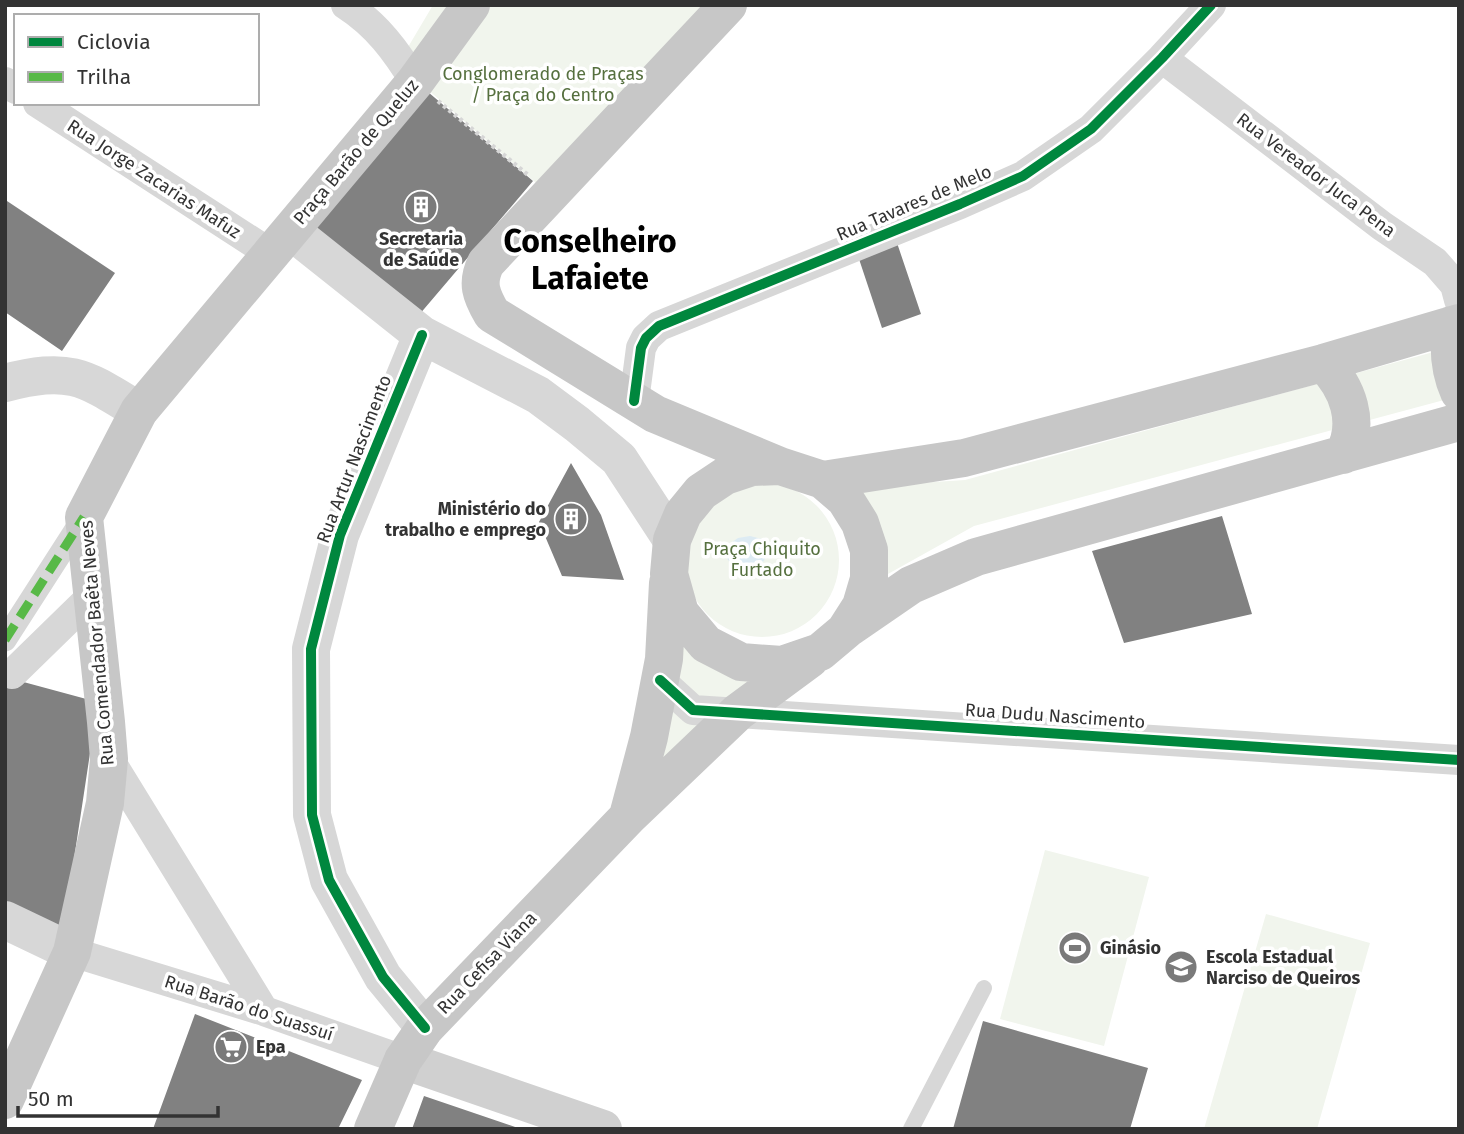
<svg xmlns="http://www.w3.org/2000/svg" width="1464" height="1134" viewBox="0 0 1464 1134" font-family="'Fira Sans',sans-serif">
  <rect width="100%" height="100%" fill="#fff"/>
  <path fill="#f1f5ed" d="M433 5H708L556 200 398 64Z
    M1459 345V396L974 526 870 584 841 488 965 480Z
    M685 560a77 77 0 1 1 154 0a77 77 0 1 1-154 0Z
    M677 615 766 670 635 799Z
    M1045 850 1149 877 1104 1046 1000 1019Z
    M1266 914 1370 943 1317 1129H1204Z"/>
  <path fill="#ddebf3" d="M750 536 762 539 768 549C765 568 751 574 734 568L726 557 728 545 738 538Z"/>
  <path fill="#818181" d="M428 92 533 181 413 322 308 233Z
    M7 201 115 273 62 351 5 312Z
    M894 234 921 314 882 328 855 247Z
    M571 463 601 515 624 580 562 576 539 522Z
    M1222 516 1252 614 1124 643 1092 551Z
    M5 677 90 700 92 740 63 932 5 902Z
    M195 1014 362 1080 338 1129H153Z
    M983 1021 1148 1068 1130 1129H953Z
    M424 1096 518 1128V1129H412Z"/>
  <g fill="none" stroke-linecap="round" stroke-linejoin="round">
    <path stroke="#d6d6d6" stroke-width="4.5" stroke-dasharray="3.5 3.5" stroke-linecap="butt" d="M438 101 528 175"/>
    <path stroke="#d7d7d7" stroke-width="16" d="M911 1129 984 988"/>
    <path stroke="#d7d7d7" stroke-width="23" d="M5 640 84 517"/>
    <path stroke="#d7d7d7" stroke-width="30" d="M346 5C377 25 396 51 415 82
      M1162 58 1382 226 1435 262 1455 285 1459 300
      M5 82 16 89
      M38 103 271 254
      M634 401 641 348 646 338 659 326 960 204 1023 176 1091 129 1162 58 1211 5
      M12 674 93 595
      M660 680 693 710 1459 760
      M109 759 264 1011
      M72 952 264 1011 403 1060"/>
    <path stroke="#d7d7d7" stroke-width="38" d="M291 231 422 335 538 395 577 424 619 459 672 540
      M422 335 340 535 311 649 312 815 329 880 383 977 425 1028
      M5 383C71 366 84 377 139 411
      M5 920 72 952"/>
    <path stroke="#d0d0d0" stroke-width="38" d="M403 1060 603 1129"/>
    <path stroke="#c7c7c7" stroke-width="38" d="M728 5 486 263C476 283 481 295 492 314L655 414 780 466 823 480 845 499 860 523 869 550V579L861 606 845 631 820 652 782 665 741 662 706 644 680 613 669 574 672 540 683 514 701 492 725 476 752 467 780 466
      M1451 325C1448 348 1449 370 1459 392
      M1323 363C1348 387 1361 423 1343 455
      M823 480 964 458 1323 363 1459 323
      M847 629 911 585 976 557 1459 422
      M628 816 649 737 664 659 668 583
      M5 1100 72 952 105 803 109 759 106 722 84 517 139 411 415 82 471 5
      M373 1129 403 1060 425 1028 628 817 738 712 810 659"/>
    <path stroke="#58b947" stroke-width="9" stroke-dasharray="18 9" stroke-linecap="butt" d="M5 640 84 517"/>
    <defs>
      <path id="cycleway" d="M422 335 340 535 311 649 312 815 329 880 383 977 425 1028
        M634 401 641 348 646 338 659 326 960 204 1023 176 1091 129 1162 58 1211 5
        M660 680 693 710 1459 760"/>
    </defs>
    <use href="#cycleway" stroke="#fff" stroke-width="15"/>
    <use href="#cycleway" stroke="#00873e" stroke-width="10"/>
  </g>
  <defs>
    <symbol id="building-disc" viewBox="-11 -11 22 22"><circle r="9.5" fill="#7a7a7a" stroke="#fff"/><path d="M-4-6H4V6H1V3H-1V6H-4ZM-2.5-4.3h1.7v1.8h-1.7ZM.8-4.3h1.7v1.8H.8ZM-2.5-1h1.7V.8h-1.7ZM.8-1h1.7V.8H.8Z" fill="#fff"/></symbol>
    <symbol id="stadium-disc" viewBox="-11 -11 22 22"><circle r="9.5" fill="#7a7a7a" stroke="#fff"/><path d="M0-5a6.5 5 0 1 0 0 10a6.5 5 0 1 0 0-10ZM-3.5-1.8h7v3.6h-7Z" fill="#fff"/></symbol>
    <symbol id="school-disc" viewBox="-11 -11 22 22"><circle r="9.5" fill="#7a7a7a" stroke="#fff"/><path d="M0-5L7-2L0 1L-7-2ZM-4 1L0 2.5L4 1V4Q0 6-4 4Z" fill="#fff"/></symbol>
    <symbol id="supermarket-disc" viewBox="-11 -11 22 22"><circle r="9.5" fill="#7a7a7a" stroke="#fff"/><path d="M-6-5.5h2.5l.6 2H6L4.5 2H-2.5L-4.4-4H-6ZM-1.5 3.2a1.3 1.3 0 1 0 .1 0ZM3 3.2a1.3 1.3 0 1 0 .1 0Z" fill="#fff"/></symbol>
  </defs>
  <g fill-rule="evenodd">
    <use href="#building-disc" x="402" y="188" width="38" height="38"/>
    <use href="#building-disc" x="552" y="500" width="38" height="38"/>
    <use href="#stadium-disc" x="1056" y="929" width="38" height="38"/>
    <use href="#school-disc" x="1162" y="948" width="38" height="38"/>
    <use href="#supermarket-disc" x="212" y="1028" width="38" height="38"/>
  </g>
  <g text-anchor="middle" stroke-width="7" stroke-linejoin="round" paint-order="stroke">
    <g font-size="18" fill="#56703f" stroke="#fff">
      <text x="543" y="80">Conglomerado de Praças<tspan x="543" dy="21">/ Praça do Centro</tspan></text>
      <text x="762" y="555">Praça Chiquito<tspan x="762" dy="21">Furtado</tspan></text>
    </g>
    <g font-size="18" fill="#333" stroke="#fff">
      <text transform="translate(356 152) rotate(-50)" y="6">Praça Barão de Queluz</text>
      <text transform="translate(1316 175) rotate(37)" y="6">Rua Vereador Juca Pena</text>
      <text transform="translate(154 179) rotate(33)" y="6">Rua Jorge Zacarias Mafuz</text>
      <text transform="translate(914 203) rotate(-23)" y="6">Rua Tavares de Melo</text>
      <text transform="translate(354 459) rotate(-69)" y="6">Rua Artur Nascimento</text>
      <text transform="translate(97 643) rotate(-95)" y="6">Rua Comendador Baêta Neves</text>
      <text transform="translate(1055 716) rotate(4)" y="6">Rua Dudu Nascimento</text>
      <text transform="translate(487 963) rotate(-46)" y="6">Rua Cefisa Viana</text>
      <text transform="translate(249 1008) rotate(18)" y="6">Rua Barão do Suassuí</text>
    </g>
    <g font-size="18" font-weight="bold" fill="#333" stroke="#fff" text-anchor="start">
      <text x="421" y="245" text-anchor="middle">Secretaria<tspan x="421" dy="21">de Saúde</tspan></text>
      <text x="546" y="515" text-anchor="end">Ministério do<tspan x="546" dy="21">trabalho e emprego</tspan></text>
      <text x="1100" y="954">Ginásio</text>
      <text x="1206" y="963">Escola Estadual<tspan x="1206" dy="21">Narciso de Queiros</tspan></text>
      <text x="256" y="1053">Epa</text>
    </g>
    <g font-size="32" font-weight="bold" fill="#000" stroke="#fff">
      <text x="590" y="252">Conselheiro<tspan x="590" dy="37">Lafaiete</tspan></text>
    </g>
  </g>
  <rect width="1464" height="1134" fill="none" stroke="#333333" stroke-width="14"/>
  <rect x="14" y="14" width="245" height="91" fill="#ffffff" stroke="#adadad" stroke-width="2"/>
  <rect x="28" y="37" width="35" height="10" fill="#00873e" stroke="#adadad" stroke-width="2"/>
  <text x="77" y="49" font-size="21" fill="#333333">Ciclovia</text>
  <rect x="28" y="72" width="35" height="10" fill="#58b947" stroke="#adadad" stroke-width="2"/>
  <text x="77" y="84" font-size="21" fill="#333333">Trilha</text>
  <path d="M18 1106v10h200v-10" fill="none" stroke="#333333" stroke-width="3.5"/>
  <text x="28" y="1106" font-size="21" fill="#333333" stroke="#ffffff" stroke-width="5" paint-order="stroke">50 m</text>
</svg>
